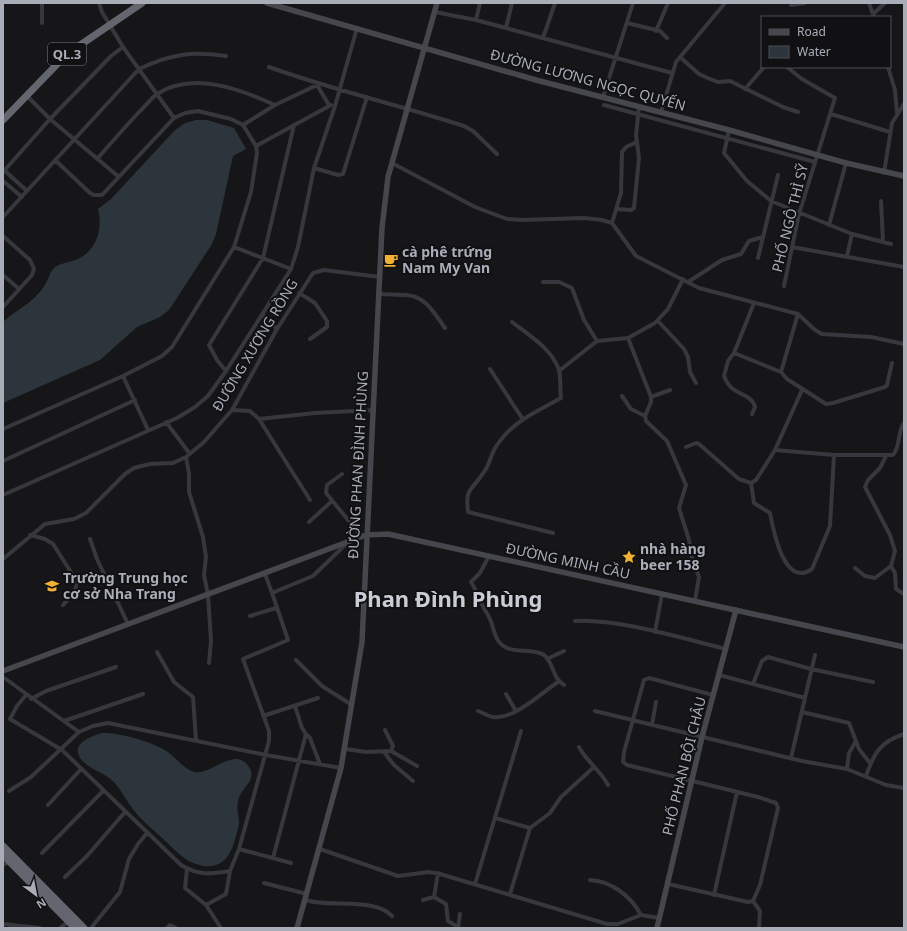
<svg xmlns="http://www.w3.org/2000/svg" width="907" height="931" viewBox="0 0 907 931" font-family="'Noto Sans',sans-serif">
  <rect width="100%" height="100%" fill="#161618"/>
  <path fill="#2c353c" d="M196 120H207L234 128 246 149 233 156 216 234 212 244 169 310 160 317 137 327 100 360 3 403V322C13 312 27 306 37 295 40 292 44 287 46 283 50 277 49 272 55 267 61 263 71 262 78 259 97 250 103 228 98 209L111 199 175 130 185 123Z
    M102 733C121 733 151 741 168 752 176 758 184 769 194 772 211 776 235 745 249 767 258 781 240 788 238 801 236 809 239 815 239 822 239 828 236 834 235 840 230 856 223 868 204 866 198 865 192 863 187 860 178 854 170 845 162 838 154 830 143 822 136 813 127 803 122 790 113 781 104 772 81 767 78 753 76 741 93 736 102 733Z"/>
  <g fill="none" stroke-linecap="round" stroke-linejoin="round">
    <path stroke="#37383d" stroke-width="4" d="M42 3V23
      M99 3 102 12 123 47 174 118
      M869 3 874 17
      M791 5 805 3
      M435 12 476 20 672 73
      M873 14 885 3
      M476 20 480 3
      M627 23 660 31 667 38
      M506 28 512 3
      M656 31 668 3
      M543 38 555 3
      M680 57 699 74 710 79 718 82 730 81 783 107 798 112
      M269 67C333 90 399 105 464 126L473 131 497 154
      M888 67 895 90 897 113
      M745 89 764 67
      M26 95 50 119 119 177
      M603 97 633 3
      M604 105 815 162
      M661 112 676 62 725 3
      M831 114 890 132
      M243 125 275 105 317 85 329 105
      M729 130 724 153 747 181 771 201 852 234 891 244
      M256 146 331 105
      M97 159C111 143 125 127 140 111 146 106 151 98 157 94 193 71 240 89 275 105
      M392 163 475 207 507 219 522 220 584 218 602 220 612 223 636 256 699 288 798 314 815 330 822 334 871 337 904 344
      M314 168 338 175 343 174 367 97
      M4 170 27 191
      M3 172 50 119 111 56 123 47
      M884 173 892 123 904 104
      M3 181 22 197
      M881 201 883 242
      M617 209 631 210 634 208 639 158 636 135 639 107
      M3 217 139 69C171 54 191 51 226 56
      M612 223 621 193 622 152 626 147 637 142
      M829 225 846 163
      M3 236 30 260 34 269 32 275 3 307
      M234 247 291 269
      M792 247 904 267
      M847 256 852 234
      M758 258 778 175
      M3 275 19 289
      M543 282H559L572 288 584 320 597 341
      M688 282 722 260 741 254 749 241 763 237
      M784 286 799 214 835 98 802 79 787 67
      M299 293 315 303 327 321V327L310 339
      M379 294C420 295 421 293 445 328
      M754 303 734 353 781 372 787 379 826 404 833 403 885 387 887 385 892 363
      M263 315 277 329
      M658 321 684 349 688 357 690 372 696 383
      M512 322C529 335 552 349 559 370 561 378 560 390 561 398 536 412 513 421 497 445 491 453 490 464 484 472 471 492 465 487 468 512L553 533
      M628 338 651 397V402L645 416 646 421 667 441 686 485 679 508 689 540 692 558 699 577 695 601
      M734 353 728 361 724 376C726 381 729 386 733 389 741 395 752 396 755 407L752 414
      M490 369 522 418
      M226 371 217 360 209 345 263 258 294 125
      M559 371 597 341 628 338 655 323 668 309 683 279
      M781 372 798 314
      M123 376 148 430
      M622 396 631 409 645 416
      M651 397 670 390
      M232 410 250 411 259 419 315 413 374 410
      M259 419 310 500
      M166 422 190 454
      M3 429 123 376 162 356 172 347 234 247 251 192 257 153 256 146 243 125 231 119 198 111 185 113 174 118 102 195H94L90 193 55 160
      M686 447 696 443 699 444 739 479 751 483 756 480 775 450 802 390
      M775 450 834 455H893C901 446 897 432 904 423
      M886 456 880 468 868 480 865 487 890 535 895 551 891 566
      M186 457 189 474V492L203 537 206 557 204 575 208 595 211 641 209 663
      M3 461 135 400
      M342 474 327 485 326 493 362 537
      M751 483 754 503 770 513C773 529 784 589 812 569L830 526 834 455
      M3 495 177 418 195 407 208 396 226 371 291 269 298 247 314 168 335 106 357 28
      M309 522 332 501
      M30 535 45 539 53 544 76 580C79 589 69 598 63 605
      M90 539 97 559 128 624
      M489 556 480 573 471 582C477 591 480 602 486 612 495 623 492 642 507 648 518 653 534 648 544 655 554 663 552 678 564 685
      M3 559 45 524 74 519 86 513 125 474 134 468 150 464 173 463 186 457 204 442 232 410 277 329 313 273 324 270 380 277
      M855 568 865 576 875 578 891 566 895 573 896 589 904 594
      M265 574 272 593
      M250 616 276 608
      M575 621C620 619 681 638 726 649
      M655 632 662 594
      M157 652 174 682 193 697 196 740
      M547 659 564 651
      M296 660 322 686 352 705
      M719 675 805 698
      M3 677 79 732
      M753 684 762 661 768 657 811 669 873 682
      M506 694 516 711
      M26 695 17 706 10 719 62 750 181 865C199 876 210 874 230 871L239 849 269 741V731L243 659 288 640 272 593 313 576 346 544
      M31 699 46 691 116 667
      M478 711C483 713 488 716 493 717 514 720 541 693 558 682
      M595 711 802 761 847 769 886 785 904 788
      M802 712 849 723 859 749 870 763
      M263 716 318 698
      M64 721 143 694
      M652 725 656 702
      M385 730 393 746 391 751
      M306 734 310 738 320 764
      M579 747C586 761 601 771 608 785
      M345 749 366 752 391 751 417 766
      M384 752 394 765 413 781
      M791 758 815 655
      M847 769 849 753 856 741
      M866 776C874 753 880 742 904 734
      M9 791 31 777 79 732 93 726 108 723 266 755 341 768
      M48 805 81 769
      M495 818 530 828
      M239 849 291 863
      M320 849 398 876 429 872 440 874 607 924H618L641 915 659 918
      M42 853 103 791
      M273 858 306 734 302 728 295 706
      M3 865 10 862
      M187 869 185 888 206 905 221 928
      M438 873 434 897 446 904 448 921 458 927
      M65 877 87 856 125 812
      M590 880C611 881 631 896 641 915
      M264 883 307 894
      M475 884 521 731
      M668 884 748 902 753 901 760 885 778 808 776 803 758 797 627 765 623 762 624 752 644 680 649 678 713 695
      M510 894 530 828 550 813 561 797 594 767
      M714 895 737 792
      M306 900C329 908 374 897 392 916
      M423 900 434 897
      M753 901 760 911 759 928
      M206 905 226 894 230 871
      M3 924 40 928
      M60 928 69 921
      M91 928 120 892 129 859 138 844 147 833
      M167 928 170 925 176 928
      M458 928 460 914"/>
    <path stroke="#45474d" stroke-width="5.5" d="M267 3 536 80 729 130 846 163 904 176
      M3 671 366 535 388 534 904 647
      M297 928 341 768 362 642 382 228 388 177 437 3
      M657 928 702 737 736 610"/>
    <path stroke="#63666e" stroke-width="7" d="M3 120 67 54 142 3
      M3 846 84 928
      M3 855 75 928"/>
  </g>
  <defs>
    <symbol id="cafe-bare" viewBox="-9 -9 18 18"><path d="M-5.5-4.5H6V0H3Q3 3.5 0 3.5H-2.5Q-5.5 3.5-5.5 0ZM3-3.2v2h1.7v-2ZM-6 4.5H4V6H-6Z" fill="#f2b134" stroke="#111113" stroke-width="2.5" paint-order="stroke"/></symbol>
    <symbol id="sight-bare" viewBox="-9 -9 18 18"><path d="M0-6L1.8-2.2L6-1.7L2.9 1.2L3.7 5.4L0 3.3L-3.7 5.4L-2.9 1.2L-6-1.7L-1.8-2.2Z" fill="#f2b134" stroke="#111113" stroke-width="2.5" paint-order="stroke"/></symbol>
    <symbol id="school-bare" viewBox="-9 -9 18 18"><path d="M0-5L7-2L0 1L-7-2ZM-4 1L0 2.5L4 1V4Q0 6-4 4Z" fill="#f2b134" stroke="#111113" stroke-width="2.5" paint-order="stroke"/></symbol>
  </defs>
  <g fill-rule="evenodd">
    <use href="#cafe-bare" x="381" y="250" width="20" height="20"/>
    <use href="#sight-bare" x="619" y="547" width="20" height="20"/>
    <use href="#school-bare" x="42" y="576" width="20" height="20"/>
  </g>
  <g text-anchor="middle" stroke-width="4" stroke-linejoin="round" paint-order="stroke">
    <rect fill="#111113" stroke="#7b7e86" stroke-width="1" x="48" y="43" width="38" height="22" rx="3"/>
    <g font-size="13" font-weight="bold" fill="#a8adb8">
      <text x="67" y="59">QL.3</text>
    </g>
    <g font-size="14" fill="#a8adb8" stroke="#111113">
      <text transform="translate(588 80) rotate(15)" y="5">ĐƯỜNG LƯƠNG NGỌC QUYẾN</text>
      <text transform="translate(790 218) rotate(-76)" y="5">PHỐ NGÔ THÌ SỸ</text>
      <text transform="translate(255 345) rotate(-59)" y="5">ĐƯỜNG XƯƠNG RỒNG</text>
      <text transform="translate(358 465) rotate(-87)" y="5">ĐƯỜNG PHAN ĐÌNH PHÙNG</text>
      <text transform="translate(568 561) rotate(12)" y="5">ĐƯỜNG MINH CẦU</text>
      <text transform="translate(684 766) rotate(-76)" y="5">PHỐ PHAN BỘI CHÂU</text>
    </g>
    <g font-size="14" font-weight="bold" fill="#a8adb8" stroke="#111113" text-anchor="start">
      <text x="402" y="257">cà phê trứng<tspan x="402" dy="16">Nam My Van</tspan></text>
      <text x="640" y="554">nhà hàng<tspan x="640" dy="16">beer 158</tspan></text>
      <text x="63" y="583">Trường Trung học<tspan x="63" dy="16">cơ sở Nha Trang</tspan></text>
    </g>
    <g font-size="22" font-weight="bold" fill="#c9ccd4" stroke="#111113">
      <text x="448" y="607">Phan Đình Phùng</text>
    </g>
  </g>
  <rect width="907" height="931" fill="none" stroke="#a8adb8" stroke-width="8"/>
  <rect x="761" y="16" width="130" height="52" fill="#111113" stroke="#4d4f55"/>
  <rect x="769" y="29" width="20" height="6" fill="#45474d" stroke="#4d4f55"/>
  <text x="797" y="36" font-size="12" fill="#a8adb8">Road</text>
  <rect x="769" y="46" width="20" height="12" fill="#2c353c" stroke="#4d4f55"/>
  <text x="797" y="56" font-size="12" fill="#a8adb8">Water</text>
  <g transform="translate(36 895) rotate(148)" stroke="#111113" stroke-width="3" paint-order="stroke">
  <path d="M0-3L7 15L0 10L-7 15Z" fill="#a8adb8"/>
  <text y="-6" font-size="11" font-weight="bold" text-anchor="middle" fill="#a8adb8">N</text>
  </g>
</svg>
